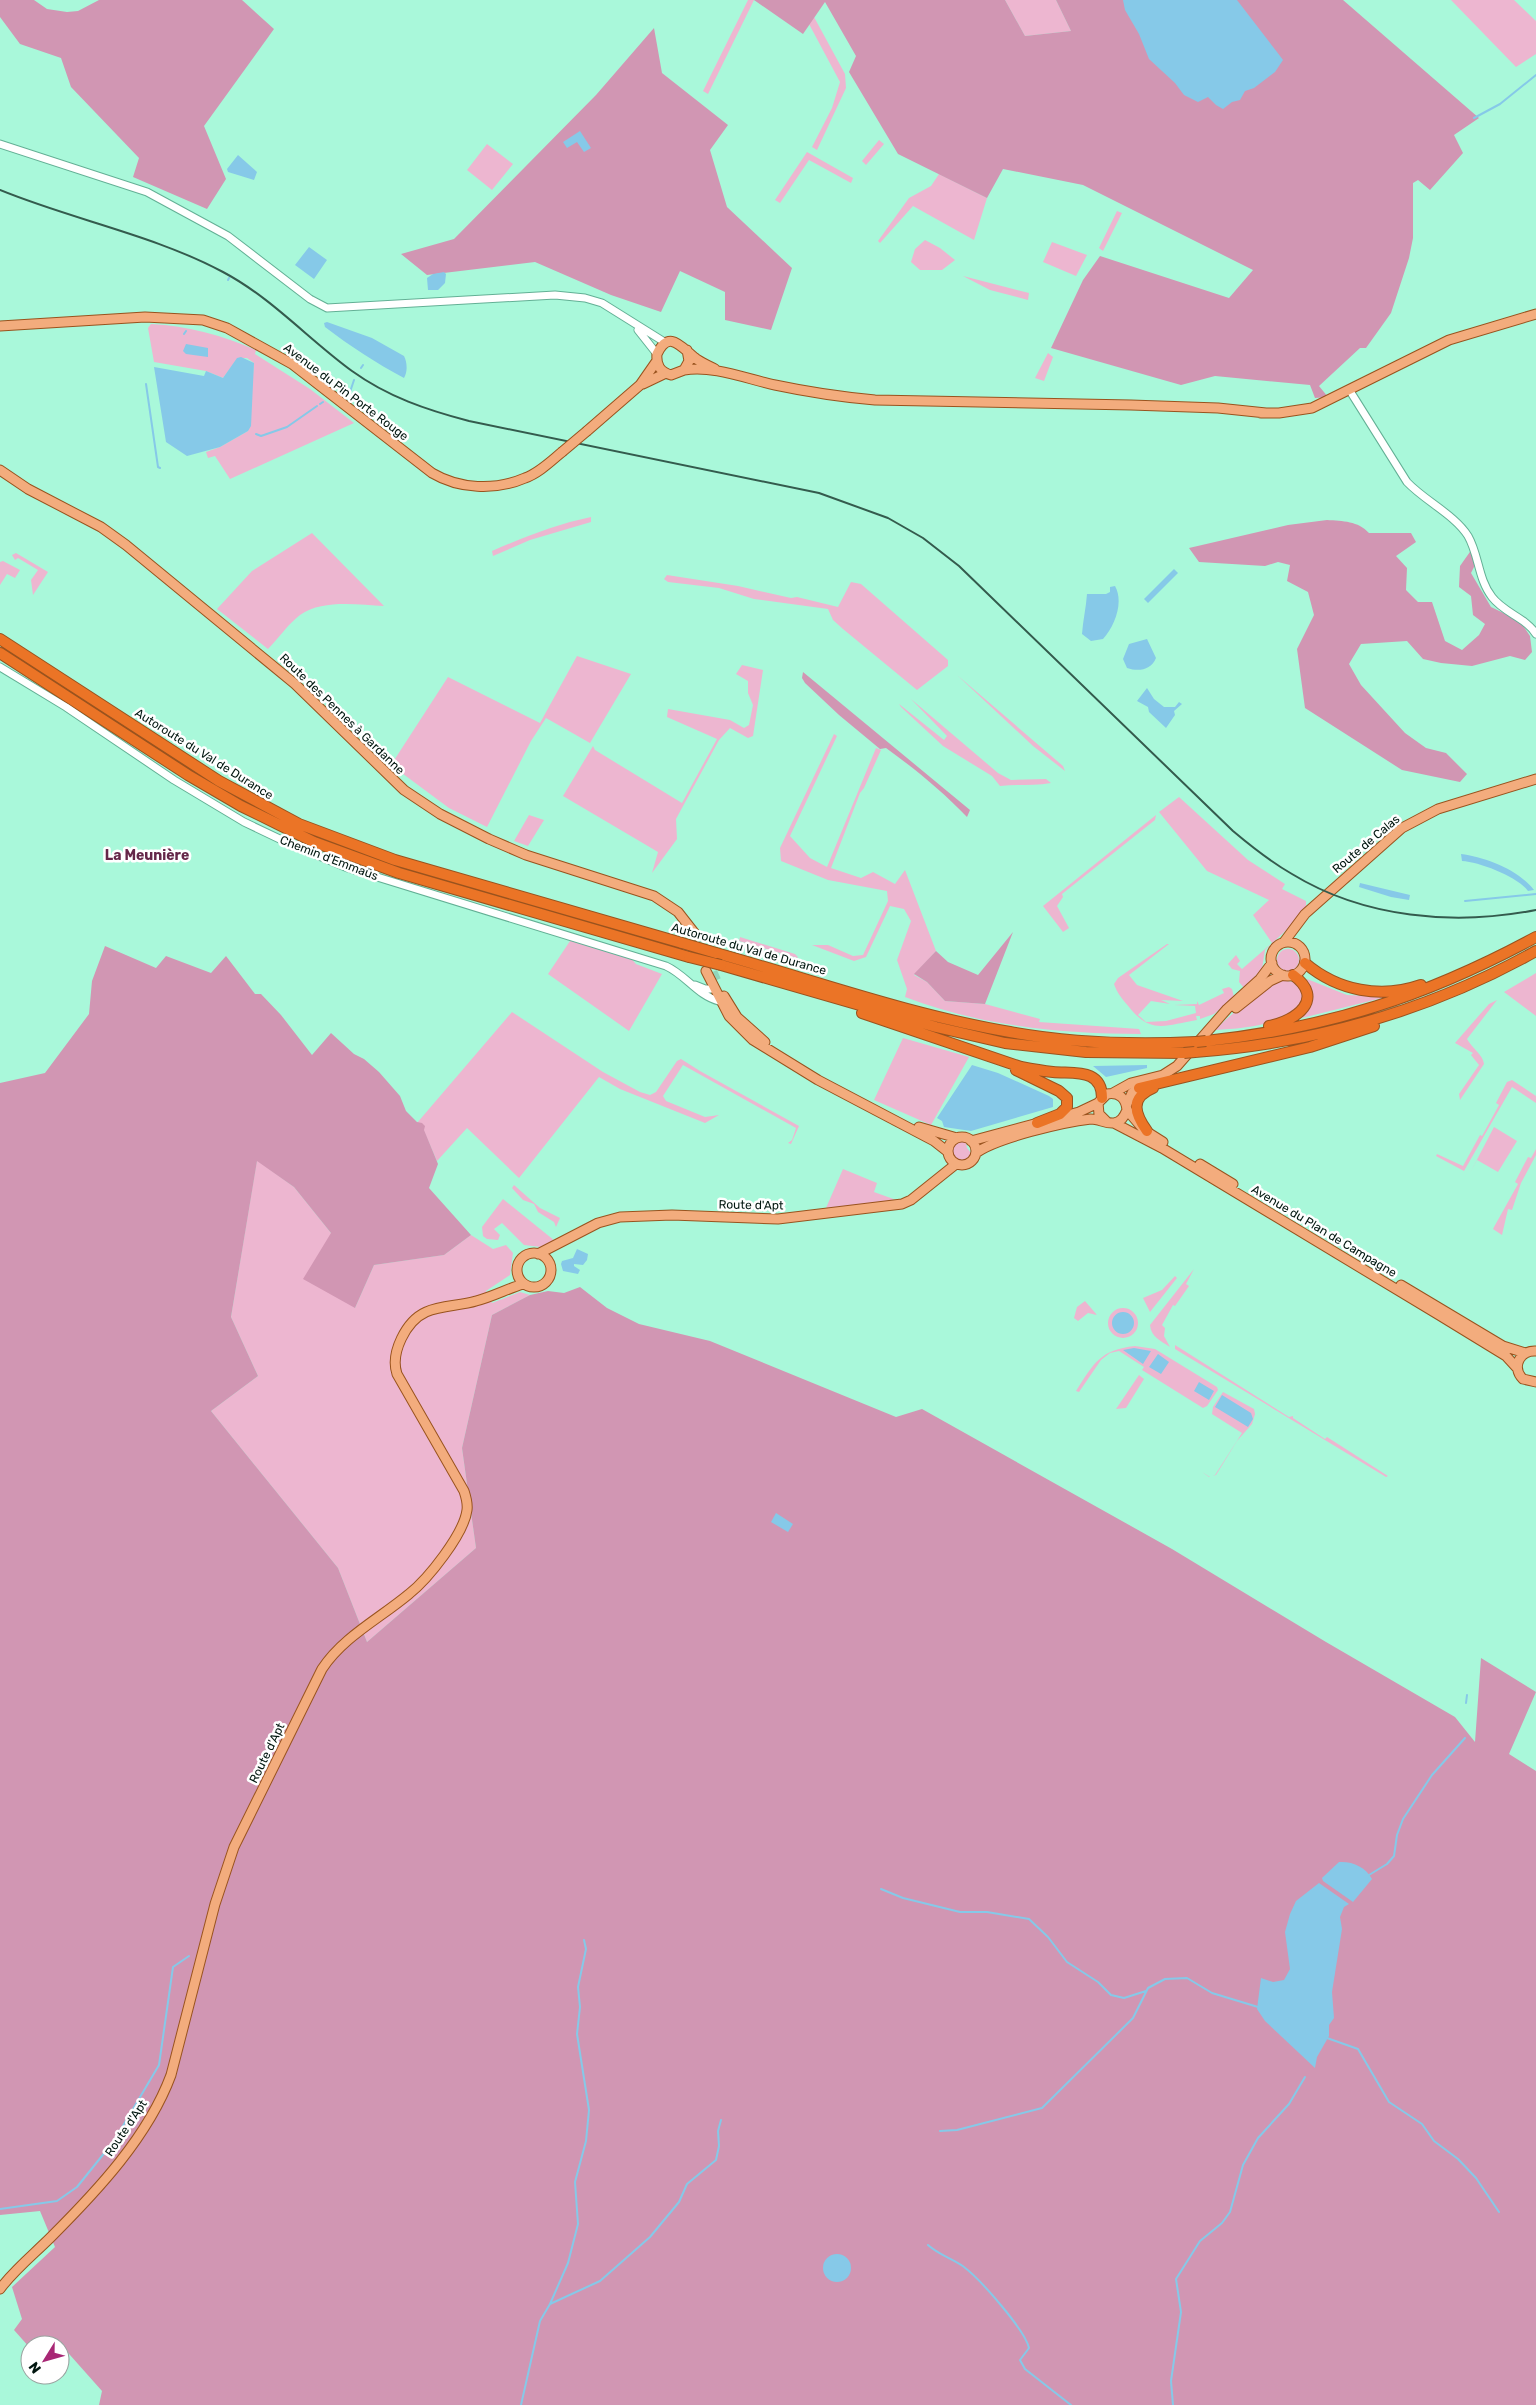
<svg xmlns="http://www.w3.org/2000/svg" width="1536" height="2405" viewBox="0 0 1536 2405" font-family="Rubik,sans-serif">
  <rect width="100%" height="100%" fill="#a9f8da"/>
  <path fill="#edb6d0" d="M748 0H754L708 94 703 91Z
    M1005 0H1056L1071 31 1025 36Z
    M1451 0H1514L1536 21V54L1516 67Z
    M814 17 845 74 846 88 817 150 812 147 832 108 840 82 809 24Z
    M879 140 884 144 866 165 862 161Z
    M487 144 513 164 492 190 467 170Z
    M807 152 853 178 851 183 809 160 780 203 775 200Z
    M939 174 987 198 974 240 913 206 880 243 878 241 909 198 931 186Z
    M1117 211 1122 213 1103 251 1099 248Z
    M925 240 940 248 955 260 942 270H920L911 262 915 249Z
    M1052 242 1087 255 1076 276 1043 262Z
    M963 276 1029 293 1028 300 990 290Z
    M151 324C188 326 222 335 256 350L255 354 310 389 354 423 230 479 215 456 208 458 206 452 220 447 248 431 254 363 247 358H238L223 378 206 371 154 362 148 328Z
    M1048 353 1053 357 1044 381 1035 378Z
    M591 517V522L530 540 493 556 492 551C524 537 557 524 591 517Z
    M312 533 384 606C358 605 323 599 300 615 288 624 278 639 268 649L217 609 252 571Z
    M16 553 48 572 33 595 31 580 38 570 18 558 15 560 12 555Z
    M3 561 20 570 15 578 7 574 0 585V562Z
    M667 575 738 586 791 598 797 597 838 607 851 582 861 584 948 660V666L917 690 843 629 833 620 828 609 754 599 719 588 668 582 664 579Z
    M577 656 631 674 590 743 546 718 531 741 487 827 449 808 391 765 448 677 540 723Z
    M742 665 763 670 753 736 748 738 730 728 719 740 676 819 677 839 652 873 658 852 563 796 593 746 595 750 682 803 717 739 667 717 668 709 730 720 744 728 749 725 753 705 748 693V681L736 674Z
    M957 675 1063 766 1065 771 1033 746Z
    M911 699 998 773 1011 780 1046 779 1051 783C1034 786 1018 784 1000 786L992 776 943 746 901 707 899 704 944 740 947 736Z
    M834 734 837 736 790 836 810 858 827 867 876 748 881 750 864 788 860 793 831 868 861 878 873 872 895 884 905 870 936 951 914 975 927 982 945 1001 985 1004 1040 1019 1039 1022 1139 1029 1141 1034C1061 1034 981 1026 905 997L907 989 897 960 911 921 904 909 890 906 866 957 854 961 812 945H828L853 956 863 955 888 901 887 891 828 880 781 861 780 848Z
    M1179 797 1248 860 1285 884 1282 889 1306 901V907L1297 920 1265 950 1262 969 1244 988 1239 982 1240 971 1232 969 1228 964 1236 955 1240 961 1237 964 1242 969 1272 943 1253 915 1269 900 1207 871 1159 812Z
    M529 815 544 820 528 846 514 841Z
    M1156 815 1155 820 1062 894 1063 897 1057 906 1069 928 1063 932 1043 906Z
    M740 937 795 954 798 957 797 958 739 941Z
    M572 938 629 956 636 964 662 974 629 1031 548 974Z
    M1167 944H1169L1129 975 1137 985 1183 1001 1161 1000 1170 1004 1151 1001 1138 1015 1146 1022 1166 1021 1196 1013 1195 1006 1174 1005 1197 1004V1001L1199 1005 1224 993 1222 989 1229 987 1232 989 1234 997 1214 1014 1200 1019V1016H1196L1197 1020C1166 1025 1151 1035 1129 1007 1123 1000 1117 993 1114 984L1118 978Z
    M1277 960a11 11 0 1 1 22 0a11 11 0 1 1-22 0Z
    M1536 973V1016L1504 992Z
    M1307 979 1347 995 1386 997 1302 1018C1313 999 1310 999 1307 979Z
    M1281 980 1293 982 1302 990 1303 1001C1282 1026 1247 1028 1215 1030 1232 1013 1260 990 1281 980Z
    M1497 1000 1467 1039C1472 1048 1483 1055 1484 1064L1460 1100 1459 1094 1479 1065 1471 1055 1473 1053 1455 1043 1489 1004Z
    M512 1012 603 1072 640 1092 650 1095 656 1092 677 1061 681 1059 700 1071 799 1126 791 1144 788 1143 792 1140 796 1128 683 1065 663 1096 666 1101 705 1117 719 1115 705 1123 620 1089 599 1077 519 1178 467 1128 437 1161 423 1129 417 1123Z
    M903 1038 969 1057 931 1125 874 1100Z
    M1512 1080 1536 1096V1103L1512 1087 1464 1171 1436 1156 1437 1154 1463 1166 1480 1135 1482 1136 1499 1105 1496 1103 1507 1082Z
    M1494 1127 1517 1141 1498 1172 1477 1160 1470 1173Z
    M962 1141 966 1143 967 1148 971 1153 967 1160 962 1162 953 1157 951 1150 953 1145Z
    M1536 1149V1155L1521 1183 1512 1210 1508 1209 1502 1235 1493 1229 1494 1227 1518 1184 1515 1182 1528 1157 1531 1158Z
    M257 1160 294 1187 331 1233 355 1308 374 1265 444 1255 471 1235 493 1249 506 1245 513 1253 510 1275 486 1291 492 1303 520 1292 530 1295 492 1315 462 1448 476 1548 367 1642 338 1568 211 1411 258 1376 231 1317Z
    M843 1169 877 1183 874 1192 899 1201 826 1208Z
    M514 1185 540 1208 560 1218 556 1227 554 1222 538 1212 534 1204 523 1200 512 1188Z
    M503 1199 555 1241 541 1247 524 1245 502 1223 494 1229 500 1235 498 1240 487 1239 483 1236 482 1227Z
    M1194 1269 1186 1284 1189 1286 1175 1306 1173 1305 1162 1325 1165 1328 1164 1336 1170 1347C1161 1341 1151 1337 1150 1325Z
    M1175 1276 1177 1278 1150 1312 1143 1298 1162 1290Z
    M1085 1301 1097 1315 1088 1313 1078 1321 1074 1318 1077 1307Z
    M1108 1323a15 15 0 1 1 30 0a15 15 0 1 1-30 0Z
    M1175 1345 1289 1417 1293 1416V1418L1325 1439 1327 1437 1388 1476 1386 1477 1175 1349Z
    M1135 1346 1155 1349 1217 1387 1218 1390 1207 1406 1203 1408 1142 1370 1144 1367 1119 1351 1110 1353 1101 1360 1079 1392 1076 1391C1094 1363 1100 1350 1135 1346Z
    M1139 1375 1144 1379 1126 1408 1116 1409Z
    M1223 1392 1254 1409 1255 1414 1252 1424 1237 1441 1216 1475 1209 1477 1202 1472 1210 1477 1215 1475 1242 1433 1212 1414 1213 1407Z"/>
  <path fill="#d196b3" d="M0 0H34L47 9 67 12 78 11 99 0H242L274 29 204 126 226 179 207 209 133 177 139 158 71 87 61 58 20 44 0 17Z
    M754 0H1005L1025 36 1071 31 1056 0H1343L1479 118 1454 135 1463 153 1430 190 1418 180 1413 183V238L1409 258 1391 313 1366 348H1360L1319 386 1328 397 1315 398 1310 385 1215 376 1181 385 1051 348 1083 280 1100 256 1229 298 1253 270 1083 185 1003 169 987 198 898 154 849 72 856 56 825 2 803 34Z
    M654 28 662 73 728 125 710 150 727 207 792 268 771 330 725 320V292L680 271 661 312 611 295 535 262 427 275 401 254 454 239 596 95Z
    M1327 520C1343 521 1358 521 1369 533H1411L1416 542 1396 556 1407 568 1406 590 1418 602H1432L1445 641 1462 650 1479 635 1485 624 1473 615 1471 596 1459 587 1460 566 1472 549 1475 565 1471 573 1491 607 1520 621 1530 636 1532 652 1525 660 1510 656 1472 666 1441 663 1423 659 1407 641 1361 644 1349 664 1361 685 1405 733 1426 748 1446 753 1467 774 1460 782 1402 770 1305 708 1297 649 1314 615 1308 592 1287 581 1290 565 1278 562 1265 566 1199 562 1189 548 1288 525Z
    M803 672 970 810 967 817C942 791 915 769 886 748L880 749 839 715 805 683 802 678Z
    M1013 932 985 1004 945 1001 927 982 914 974 936 951 948 962 978 975Z
    M105 946 156 968 166 956 211 973 226 956 255 994H261L281 1015 312 1055 331 1033 354 1054 364 1059 379 1072 400 1096 406 1111 417 1122 422 1123 425 1126 424 1130 438 1164 429 1188 471 1235 444 1255 374 1265 355 1308 303 1279 331 1233 294 1187 257 1161 231 1317 258 1376 211 1411 338 1568 367 1642 476 1548 462 1448 492 1315 530 1295 548 1291 564 1293 580 1287 607 1308 639 1324 710 1341 896 1417 922 1409 1172 1549 1326 1642 1455 1717 1475 1742 1481 1658 1536 1692 1509 1754 1536 1771V2405H99L102 2391 62 2346 30 2345V2348L14 2330 22 2319 12 2287 55 2247 40 2211 0 2215V1083L45 1073 89 1014 92 981Z"/>
  <path fill="#86c9e8" d="M1123 0H1237L1277 52 1283 60 1275 72 1254 88 1245 91 1240 100 1232 102 1223 109 1216 105 1208 97 1198 102 1184 95 1175 83 1149 59 1139 34 1125 10Z
    M580 131 591 148 584 152 577 142 567 148 563 142Z
    M238 155 257 172 254 180 228 172 227 169Z
    M309 247 327 260 314 279 295 265Z
    M444 272 446 274 445 283 438 290H428L427 278 433 274Z
    M327 322 372 338 404 356C407 362 408 371 404 378 376 363 350 346 325 327L324 323Z
    M186 344 208 348V357L186 354 183 351Z
    M241 357 254 363 251 426 248 431 220 447 187 456 166 442 154 367 204 376 206 371 223 378 237 358Z
    M1174 569 1178 573 1148 603 1144 599Z
    M1115 586C1124 602 1115 626 1103 639L1091 641 1082 634C1083 620 1086 608 1087 594H1106L1110 592V587Z
    M1147 639 1156 658C1151 670 1139 672 1127 668L1123 659 1129 644Z
    M1147 688 1154 699 1164 707H1175L1179 702 1182 704 1174 711 1175 715 1166 728 1149 712 1148 707 1137 701Z
    M1461 854C1485 857 1519 870 1534 890L1528 891C1518 877 1480 862 1462 861Z
    M1360 883 1410 895 1409 900 1391 897 1359 887Z
    M972 1065 998 1073 1049 1096 1053 1099V1107L971 1131 944 1127 942 1121 937 1118Z
    M1147 1065V1068L1106 1077 1093 1066Z
    M577 1249 588 1254 587 1260 583 1265 574 1264V1266L580 1270 578 1274 563 1271 561 1264 562 1261 573 1258Z
    M1112 1323a11 11 0 1 1 22 0a11 11 0 1 1-22 0Z
    M1134 1348 1151 1351 1143 1364 1123 1350Z
    M1158 1354 1169 1362 1161 1374 1149 1367Z
    M1199 1382 1214 1391 1209 1400 1194 1391Z
    M1222 1395 1251 1413 1253 1419 1248 1427 1215 1407Z
    M776 1513 793 1524 788 1532 771 1522Z
    M1339 1862C1352 1861 1366 1867 1372 1879L1353 1902 1323 1881 1322 1878Z
    M1319 1883 1349 1904 1344 1907 1340 1917 1342 1929 1332 1992 1334 2018 1329 2025V2036L1317 2057 1315 2068 1265 2021 1257 2009 1261 1978 1273 1982 1284 1980 1290 1969 1285 1932 1290 1914 1296 1901Z
    M823 2268a14 14 0 1 1 28 0a14 14 0 1 1-28 0Z"/>
  <g fill="none" stroke-linecap="round" stroke-linejoin="round">
    <path stroke="#86c9e8" stroke-width="2" d="M1474 118 1500 104 1536 75
      M228 280 229 278
      M184 334 186 331
      M361 368 363 365
      M146 384 158 467 160 468
      M350 392 354 380
      M320 404 323 402
      M256 434 261 436 287 427 317 406
      M1465 901 1536 894
      M1466 1703 1467 1695
      M1369 1875 1387 1864 1394 1856 1397 1835 1403 1819 1432 1775 1465 1738
      M881 1889 903 1898 960 1912H987L1029 1919 1048 1937 1067 1962 1098 1982 1111 1995 1124 1998 1146 1991
      M1327 2038 1358 2049 1389 2102 1422 2124 1434 2141 1458 2159 1476 2178 1499 2212
      M940 2131 957 2130 1042 2108 1133 2018 1148 1988 1165 1979 1187 1978 1212 1993 1258 2007
      M0 2209 57 2201 77 2187 114 2141 159 2065 173 1967 189 1956
      M928 2245C939 2255 953 2259 964 2267 980 2279 1025 2330 1029 2348L1020 2360 1025 2369 1071 2405
      M550 2304 600 2281 650 2237 679 2202 687 2184 716 2160 719 2146 718 2131 721 2120
      M521 2405 540 2321 550 2304 568 2263 578 2224 575 2182 586 2141 589 2110 577 2034 580 2007 578 1987 586 1949 584 1940
      M1173 2405 1171 2381 1181 2312 1176 2279 1200 2241 1222 2223 1230 2212 1243 2165 1258 2138 1289 2104 1305 2077"/>
    <path stroke="#90d6bc" stroke-width="9" stroke-dasharray="9 4.5" stroke-linecap="butt" d="M696 935 717 981"/>
    <defs>
      <path id="minor" d="M0 144 147 192 228 236 310 299 327 308 555 295 585 298 602 303 666 343
        M638 330 657 354
        M1350 391 1407 482C1425 501 1455 515 1468 536 1479 555 1478 579 1492 597 1504 613 1525 617 1536 634
        M0 667 66 707 174 780 244 822 288 843 348 868 666 966C686 975 698 996 719 1001
        M695 985 705 989H714"/>
      <path id="major" d="M0 326 145 317 203 320 227 328 292 364 432 473C459 489 495 491 525 478 539 473 551 461 562 452
        M687 350 689 361 684 370 671 375C660 372 656 365 657 354 669 329 681 347 694 357 699 362 708 365 715 369
        M684 370C713 365 747 379 775 385 808 392 841 397 875 400L1131 405 1218 408 1266 413
        M643 384 666 373
        M1261 413H1279L1312 408 1449 340 1536 314
        M587 431 640 385 656 362
        M0 470 28 489 101 527 126 545 295 684 404 790 440 814 489 839 526 855 654 896 678 912 696 935
        M1271 959a17 17 0 1 1 34 0a17 17 0 1 1-34 0Z
        M1284 942 1305 914 1402 828 1438 809 1536 779
        M706 971 729 1016 753 1040 818 1080 934 1141 948 1152
        M724 996 737 1017 765 1042
        M1236 1008 1270 981 1283 975
        M1113 1093 1131 1083 1163 1075 1177 1066 1227 1009 1260 979 1272 963
        M1127 1104 1132 1093 1144 1085
        M1127 1110 1144 1130 1163 1142
        M1114 1123 1162 1148 1439 1315 1506 1356 1517 1368
        M919 1127 957 1138
        M948 1151a14 14 0 1 1 28 0a14 14 0 1 1-28 0Z
        M971 1141 1079 1112 1098 1103
        M976 1153C996 1138 1064 1122 1091 1119 1099 1119 1106 1124 1114 1123 1121 1122 1124 1117 1127 1110 1126 1098 1119 1092 1107 1094L1098 1103 1099 1114 1107 1122
        M1200 1164 1233 1184
        M517 1270a17 17 0 1 1 34 0a17 17 0 1 1-34 0Z
        M538 1254 598 1223 620 1217 672 1215 778 1219 902 1204 911 1200 956 1164
        M1401 1285 1503 1346 1525 1353
        M1536 1351C1520 1350 1511 1367 1523 1379L1536 1382
        M0 2289C14 2270 34 2254 51 2237 97 2191 148 2137 171 2075L215 1904 234 1847 322 1669C343 1637 379 1619 409 1594 428 1579 464 1534 467 1510 468 1503 466 1497 464 1491L397 1374C390 1353 406 1321 426 1312 441 1305 460 1306 476 1301 492 1297 507 1289 523 1284"/>
      <path id="highway" d="M0 639 219 781 299 824 395 860 682 943
        M0 653 188 775 241 806 314 842 399 873 689 957
        M716 953C813 980 910 1015 1010 1032 1070 1043 1134 1045 1196 1042
        M1305 963C1338 991 1381 999 1421 985
        M721 965 936 1027 1005 1043 1086 1052 1184 1053
        M862 1013 1021 1067C1031 1069 1042 1071 1053 1072 1074 1074 1102 1068 1102 1098
        M1269 1026C1296 1021 1326 999 1293 975
        M1206 1041C1329 1028 1427 996 1536 937
        M1195 1052C1315 1043 1431 1010 1536 951
        M1016 1070 1059 1091 1067 1098V1107L1060 1114 1037 1123
        M1139 1088 1310 1047 1374 1026
        M1147 1131C1135 1114 1129 1098 1153 1088"/>
    </defs>
    <use href="#minor" stroke="#63b095" stroke-width="9"/>
    <use href="#major" stroke="#99531e" stroke-width="11"/>
    <use href="#highway" stroke="#99531e" stroke-width="12"/>
    <use href="#minor" stroke="#fff" stroke-width="7"/>
    <use href="#major" stroke="#f3ac7d" stroke-width="9"/>
    <use href="#highway" stroke="#eb7426" stroke-width="10"/>
    <path stroke="#345b4d" stroke-width="2" d="M0 190C73 220 154 235 223 272 272 298 308 339 352 371 388 397 427 410 469 421L819 493 888 518 923 538 959 566 1233 831C1252 847 1271 862 1292 874 1364 918 1454 926 1536 910"/>
    <defs>
      <path id="major-bridge" d="M562 452 587 431"/>
      <path id="highway-bridge" d="M682 943 716 953
        M689 957 721 965
        M1196 1042 1206 1041
        M1184 1053 1195 1052"/>
    </defs>
    <use href="#major-bridge" stroke="#99531e" stroke-width="11" stroke-linecap="butt"/>
    <use href="#highway-bridge" stroke="#99531e" stroke-width="12" stroke-linecap="butt"/>
    <use href="#major-bridge" stroke="#f3ac7d" stroke-width="9"/>
    <use href="#highway-bridge" stroke="#eb7426" stroke-width="10"/>
  </g>
  <g text-anchor="middle" stroke-width="5" stroke-linejoin="round" paint-order="stroke">
    <g font-size="12" fill="#01160f" stroke="#fff">
      <text transform="translate(346 392) rotate(37)" y="4">Avenue du Pin Porte Rouge</text>
      <text transform="translate(342 714) rotate(44)" y="4">Route des Pennes à Gardanne</text>
      <text transform="translate(204 754) rotate(32)" y="4">Autoroute du Val de Durance</text>
      <text transform="translate(1366 844) rotate(-40)" y="4">Route de Calas</text>
      <text transform="translate(329 858) rotate(21)" y="4">Chemin d'Emmaüs</text>
      <text transform="translate(749 949) rotate(16)" y="4">Autoroute du Val de Durance</text>
      <text transform="translate(751 1205) rotate(1)" y="4">Route d'Apt</text>
      <text transform="translate(1324 1231) rotate(31)" y="4">Avenue du Plan de Campagne</text>
      <text transform="translate(267 1753) rotate(-64)" y="4">Route d'Apt</text>
      <text transform="translate(126 2128) rotate(-56)" y="4">Route d'Apt</text>
    </g>
    <g font-size="14" font-weight="bold" fill="#652749" stroke="#fff">
      <text x="147" y="860">La Meunière</text>
    </g>
  </g>
  <g transform="translate(45 2360) rotate(233)"><circle r="24" fill="#ffffff" stroke="#99a29f"/>
  <path d="M0-4L9 19L0 12L-9 19Z" fill="#a82775"/>
  <text y="-8" font-size="14" font-weight="bold" text-anchor="middle" fill="#01160f">N</text>
  </g>
</svg>
